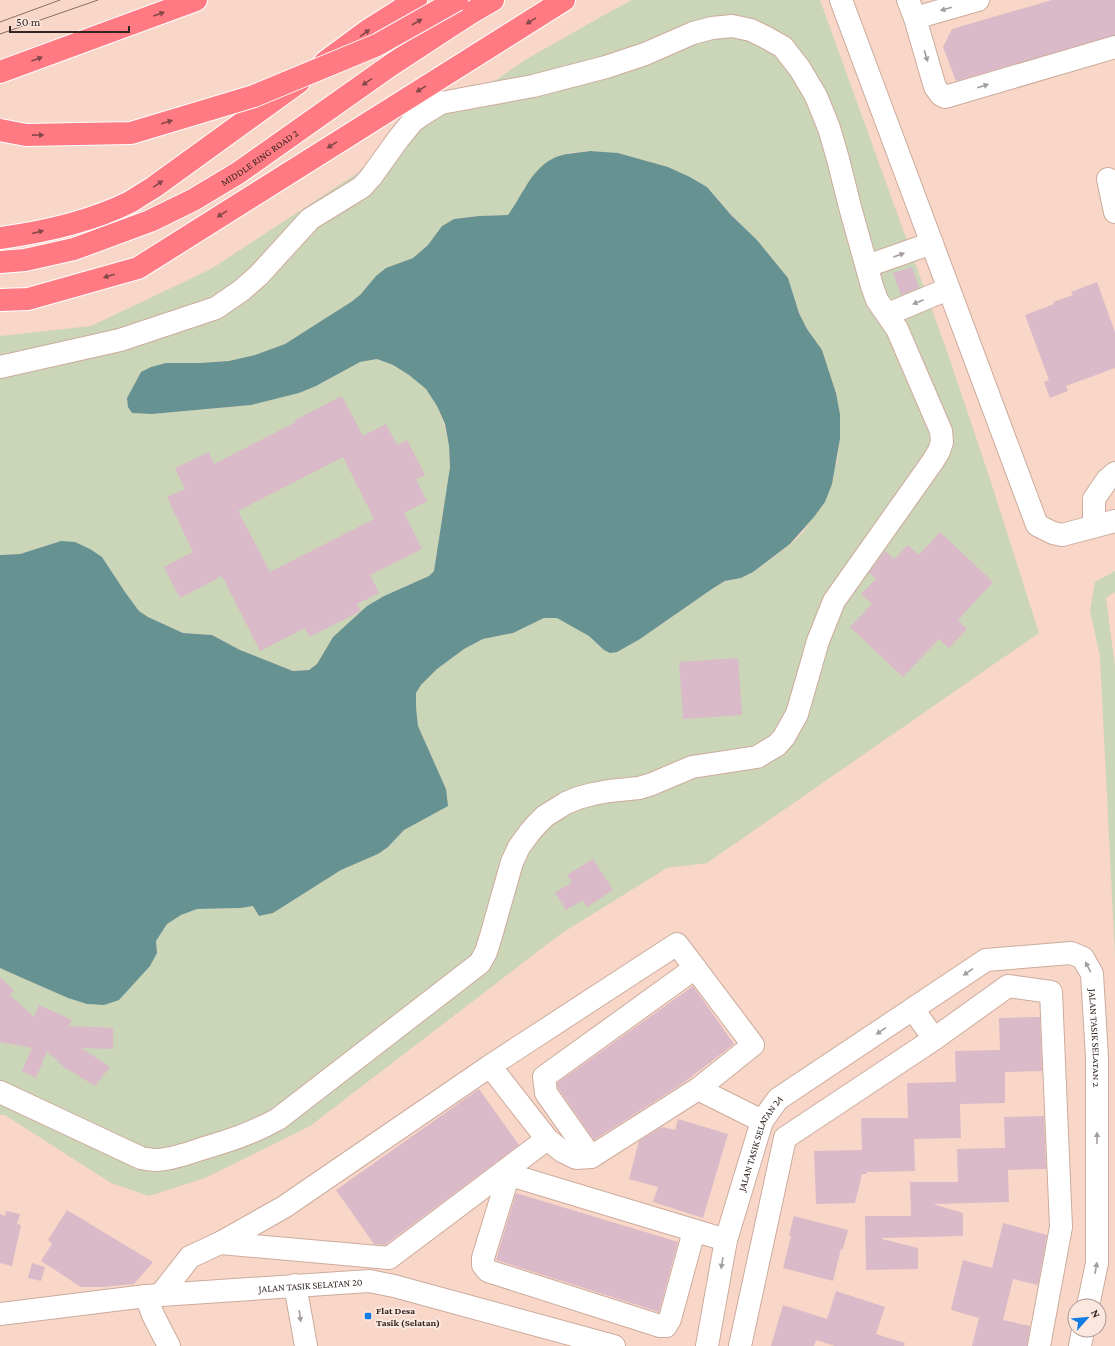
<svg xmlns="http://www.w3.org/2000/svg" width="1115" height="1346" viewBox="0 0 1115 1346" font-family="'Crimson Pro',serif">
  <rect width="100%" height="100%" fill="#f9d7c8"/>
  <path fill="#cbd5b8" d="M632 0H820L948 354 991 482 1039 633 707 863 667 868 562 933 310 1126 205 1178 149 1196 111 1183 5 1115H0V968L11 973 68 998 87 1004 104 1005 157 953 156 941 167 924 181 915 197 909 241 908 253 906 259 916 273 913 341 870 378 854 388 847 404 830 416 823 446 789 418 726 416 707V693L421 685 437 669 464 649 483 639 513 633 544 618 557 617 589 636 604 650 640 639 712 589 726 581 741 578 753 572 791 544 802 533 825 502 837 461 840 439V414L836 393 822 350 807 329 799 313 788 278 757 240 731 215 707 187 690 177 668 167 618 153 590 151 570 153 524 187 518 202 508 215 479 216 454 219 442 226 428 245 413 258 399 263 376 276 360 295 351 302 285 344 255 355 229 361 200 363 141 372 127 398 152 414 250 405 299 393 316 386 360 362 377 359 393 365 409 375 426 389 437 406 444 424 449 446 450 467 434 571 429 576 384 596 367 606 333 637 317 664 309 670 293 671 240 650 212 635 183 633 148 617 139 611 125 592 102 557 61 541 20 554 0 555V336L91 326 211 269 359 172 395 130 438 96 496 80 525 60 604 15Z
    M1115 571V592L1106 598 1115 666V956L1100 657 1090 610 1095 582Z"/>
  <path fill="#669392" d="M590 151 618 153 668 167 690 177 707 187 731 215 757 240 788 278 799 313 807 329 822 350 836 393 840 414V439L832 484 825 502 814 517 790 544 753 572 741 578 725 581 712 589 640 639 617 652 610 653 604 650 589 636 557 618H544L513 633 483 639 464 649 437 669 421 685 416 693V707L418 726 446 789 448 806 404 830 388 847 378 854 341 870 273 913 259 916 253 906 241 908 197 909 181 915 167 924 156 941 157 953 150 966 119 1000 104 1005 87 1004 68 998 11 973 0 968V555L20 554 61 541 75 542 90 549 102 557 125 592 139 611 148 617 183 633 212 635 240 650 293 671 309 670 317 664 333 637 367 606 384 596 429 576 434 571 450 467 449 446 445 424 437 406 426 389 409 375 393 365 377 359 360 362 316 386 299 393 251 405 152 414 132 413 128 407 127 398 141 372 151 367 166 363H200L229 361 255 355 285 344 351 302 360 295 376 276 386 268 413 258 428 245 442 226 454 219 479 216 508 215C522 196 531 169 554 158 565 153 578 153 590 151Z"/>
  <path fill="#dab9c8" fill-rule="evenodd" d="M1052 0H1115V35L956 81 943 47 952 29Z
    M912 267 919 288 901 295 893 273Z
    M1097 282 1115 332V368L1066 386 1068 391 1050 398 1044 382 1049 380 1025 315 1054 304 1053 302 1073 295 1071 292Z
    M342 396 363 436 386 424 397 445 407 440 425 475 416 479 427 501 404 513 422 549 370 575 379 593 357 604 361 611 309 637 305 628 260 651 222 576 180 598 164 567 193 552 167 497 185 489 175 468 209 452 214 464 296 422 295 420ZM343 457 374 519 270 572 238 511Z
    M940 532 993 582 958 620 967 629 949 648 939 639 903 677 850 627 872 604 861 594 876 579 869 573 885 551 894 559 908 545 919 555Z
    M738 658 742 715 683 719 679 662Z
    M593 859 613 890 587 907 583 900 566 910 555 893 572 882 567 875Z
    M0 977 14 990 10 995 34 1017 39 1005 72 1020 69 1026 113 1028V1049L81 1048 110 1067 95 1086 64 1067 47 1051 36 1078 22 1071 32 1048 0 1042Z
    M693 986 734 1044 682 1084 594 1140 558 1088 557 1083Z
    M1040 1017 1042 1071 1005 1072V1103L960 1104 961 1138 914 1139 915 1171 867 1172V1174H862L855 1203 816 1204 814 1151 862 1150 861 1118H908L907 1083 956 1082 955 1051 1000 1050 999 1018Z
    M479 1089 519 1145 385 1245 374 1244 336 1190Z
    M1044 1116 1046 1169 1008 1170 1009 1202 933 1204 963 1213V1236L882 1238V1239L918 1248V1269L866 1270 865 1216H911L910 1182H958L957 1149 1005 1148 1004 1117Z
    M678 1119 728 1134 703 1218 653 1202 658 1187 629 1179 639 1141 662 1127 675 1130Z
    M516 1193 678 1242 659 1312 496 1260Z
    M67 1210 153 1262 134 1284 103 1287H81L41 1261 52 1244 48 1240Z
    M6 1211 20 1214 17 1224 21 1225 12 1266 0 1263V1214L5 1216Z
    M794 1216 848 1230 843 1249H841L833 1281 783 1268 791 1236 789 1235Z
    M1003 1223 1047 1235 1038 1285 1013 1279 1003 1320 1030 1326 1027 1346H972L979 1318 951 1310 963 1260 992 1268Z
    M32 1263 45 1267 41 1281 28 1278Z
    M836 1291 885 1307 876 1334 905 1343 904 1346H835L816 1340 814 1346H771L783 1305 827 1319Z"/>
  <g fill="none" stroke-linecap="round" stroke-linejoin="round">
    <defs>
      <g id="minor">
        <path d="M841 0 1037 525 1053 533 1062 535 1115 521"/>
        <path d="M908 0 915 18 935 87 941 95 945 97 1115 47"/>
        <path d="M915 18 978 0"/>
        <path d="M1108 179 1115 212"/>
        <path d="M867 266 932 243"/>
        <path d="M888 314 948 289"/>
        <path d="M0 367 120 340 216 308 242 290 259 275 310 219 362 187 371 177 399 138 413 121 426 112 441 103 533 86 606 67 645 54 693 33 712 28 732 26 751 30 767 38 783 47 800 69 816 96 829 128 838 159 850 207 872 286 877 300 897 329 941 431 942 442 939 451 933 461 834 601 818 641 797 714 784 737 777 745 757 757 692 767 652 784 639 788 609 791 593 794 578 798 566 803 545 816 537 824 530 832 519 847 512 862 491 936 486 952 480 963 278 1119C253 1133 228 1141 201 1149 187 1154 172 1159 157 1160 152 1160 146 1159 141 1158L0 1092"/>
        <path d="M1094 526V499L1107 480 1115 473"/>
        <path d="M913 1009 934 1039"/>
        <path d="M698 1089 762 1121"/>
        <path d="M591 1157 546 1093 544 1077 695 968"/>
        <path d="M694 1231 670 1319 666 1326H660L488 1271 483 1265V1258L506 1183 511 1177H517L726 1240"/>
        <path d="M220 1243 389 1258 547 1139"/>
        <path d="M295 1285 306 1346"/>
        <path d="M161 1294 190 1257 220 1243 284 1207 490 1066 677 944 753 1045 698 1089 591 1157 576 1158 562 1151 547 1139 490 1066"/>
        <path d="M146 1296 153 1315 169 1346"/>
        <path id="s1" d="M0 1314 146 1296 369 1281 394 1286 614 1346"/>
        <path id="s2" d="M707 1346 726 1240 762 1121 778 1099 986 960 1071 953 1083 958 1092 974 1097 1057V1263L1088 1306"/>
        <path d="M740 1346 785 1138 934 1039 1008 986 1051 992 1061 1227 1039 1346"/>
        <path d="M1080 1346 1083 1330"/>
      </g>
      <g id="highway">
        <path d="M325 62 367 31 416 0"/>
        <path d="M0 72 196 0"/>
        <path d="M0 238C44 232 90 222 130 202 138 197 146 192 154 187L299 82"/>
        <path id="s3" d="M0 262 25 260 74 249 150 221 193 200 238 173 391 65 469 14 493 0"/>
        <path d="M0 300 28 299 138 268 564 0"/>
      </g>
    </defs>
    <use href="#minor" stroke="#ccab9d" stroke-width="24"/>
    <use href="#highway" stroke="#fff" stroke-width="24"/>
    <use href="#minor" stroke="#fff" stroke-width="22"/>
    <use href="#highway" stroke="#ff7a82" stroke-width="22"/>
    <path stroke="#856f66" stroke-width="1" d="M0 22 60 0
      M0 34 98 0"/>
    <defs>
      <path id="highway-bridge" d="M0 130 26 135 131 133 254 96 377 45 457 0"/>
    </defs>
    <use href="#highway-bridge" stroke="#fff" stroke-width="24" stroke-linecap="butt"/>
    <use href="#highway-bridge" stroke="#ff7a82" stroke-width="22"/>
  </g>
  <defs><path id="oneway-solid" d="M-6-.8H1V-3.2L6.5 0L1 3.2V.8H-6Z"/></defs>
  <g fill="#a39d9b">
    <use href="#oneway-solid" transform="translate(946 9) rotate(164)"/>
    <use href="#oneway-solid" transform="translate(926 56) rotate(73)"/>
    <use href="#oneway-solid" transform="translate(983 86) rotate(-17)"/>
    <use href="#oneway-solid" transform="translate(899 255) rotate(-20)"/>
    <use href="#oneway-solid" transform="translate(918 302) rotate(157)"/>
    <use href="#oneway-solid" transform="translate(1088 967) rotate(-117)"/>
    <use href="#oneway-solid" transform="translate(968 972) rotate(146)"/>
    <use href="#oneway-solid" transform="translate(881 1031) rotate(146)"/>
    <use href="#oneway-solid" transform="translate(1097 1138) rotate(-90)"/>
    <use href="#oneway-solid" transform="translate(722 1263) rotate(100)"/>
    <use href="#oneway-solid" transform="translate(1096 1268) rotate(-80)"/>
    <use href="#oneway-solid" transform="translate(300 1316) rotate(82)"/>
  </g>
  <g fill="#854848">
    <use href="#oneway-solid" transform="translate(159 14) rotate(-20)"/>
    <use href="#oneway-solid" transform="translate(531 21) rotate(148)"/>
    <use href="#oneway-solid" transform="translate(417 22) rotate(-30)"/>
    <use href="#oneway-solid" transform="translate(365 33) rotate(-35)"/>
    <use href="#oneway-solid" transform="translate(37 59) rotate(-20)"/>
    <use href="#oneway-solid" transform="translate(367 82) rotate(145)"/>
    <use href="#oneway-solid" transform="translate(421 89) rotate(148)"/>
    <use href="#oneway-solid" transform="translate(167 122) rotate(-17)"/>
    <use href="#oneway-solid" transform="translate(38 135) rotate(-1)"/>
    <use href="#oneway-solid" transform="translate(332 145) rotate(148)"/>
    <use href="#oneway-solid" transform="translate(158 184) rotate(-35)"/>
    <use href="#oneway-solid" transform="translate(222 214) rotate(148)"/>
    <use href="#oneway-solid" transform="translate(38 232) rotate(-14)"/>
    <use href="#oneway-solid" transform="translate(109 276) rotate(164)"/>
  </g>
  <rect fill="#117ce3" stroke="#fce7df" stroke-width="1.5" x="364" y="1312" width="8" height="8" rx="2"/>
  <g text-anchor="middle" stroke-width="4" stroke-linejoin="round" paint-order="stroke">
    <g font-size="10" fill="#332621" stroke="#fce7df">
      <text dy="4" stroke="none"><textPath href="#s3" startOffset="283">MIDDLE RING ROAD 2</textPath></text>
      <text dy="4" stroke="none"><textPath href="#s2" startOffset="690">JALAN TASIK SELATAN 2</textPath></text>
      <text dy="4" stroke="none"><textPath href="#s2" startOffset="211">JALAN TASIK SELATAN 2A</textPath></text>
      <text dy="4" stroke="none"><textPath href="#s1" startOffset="312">JALAN TASIK SELATAN 20</textPath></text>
    </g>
    <g font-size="10" font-weight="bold" fill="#332621" stroke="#fce7df" text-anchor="start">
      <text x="376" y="1314">Flat Desa<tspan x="376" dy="12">Tasik (Selatan)</tspan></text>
    </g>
  </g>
  <g transform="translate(1087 1318) rotate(63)"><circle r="19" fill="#fce7df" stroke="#ac9a93"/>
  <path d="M0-3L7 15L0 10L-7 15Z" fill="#117ce3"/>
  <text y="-6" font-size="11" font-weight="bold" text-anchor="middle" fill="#332621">N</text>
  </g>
  <path d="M10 26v6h119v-6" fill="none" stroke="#332621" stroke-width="2"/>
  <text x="16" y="26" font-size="12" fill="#332621" stroke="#fce7df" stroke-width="3" paint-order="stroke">50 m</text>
</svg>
